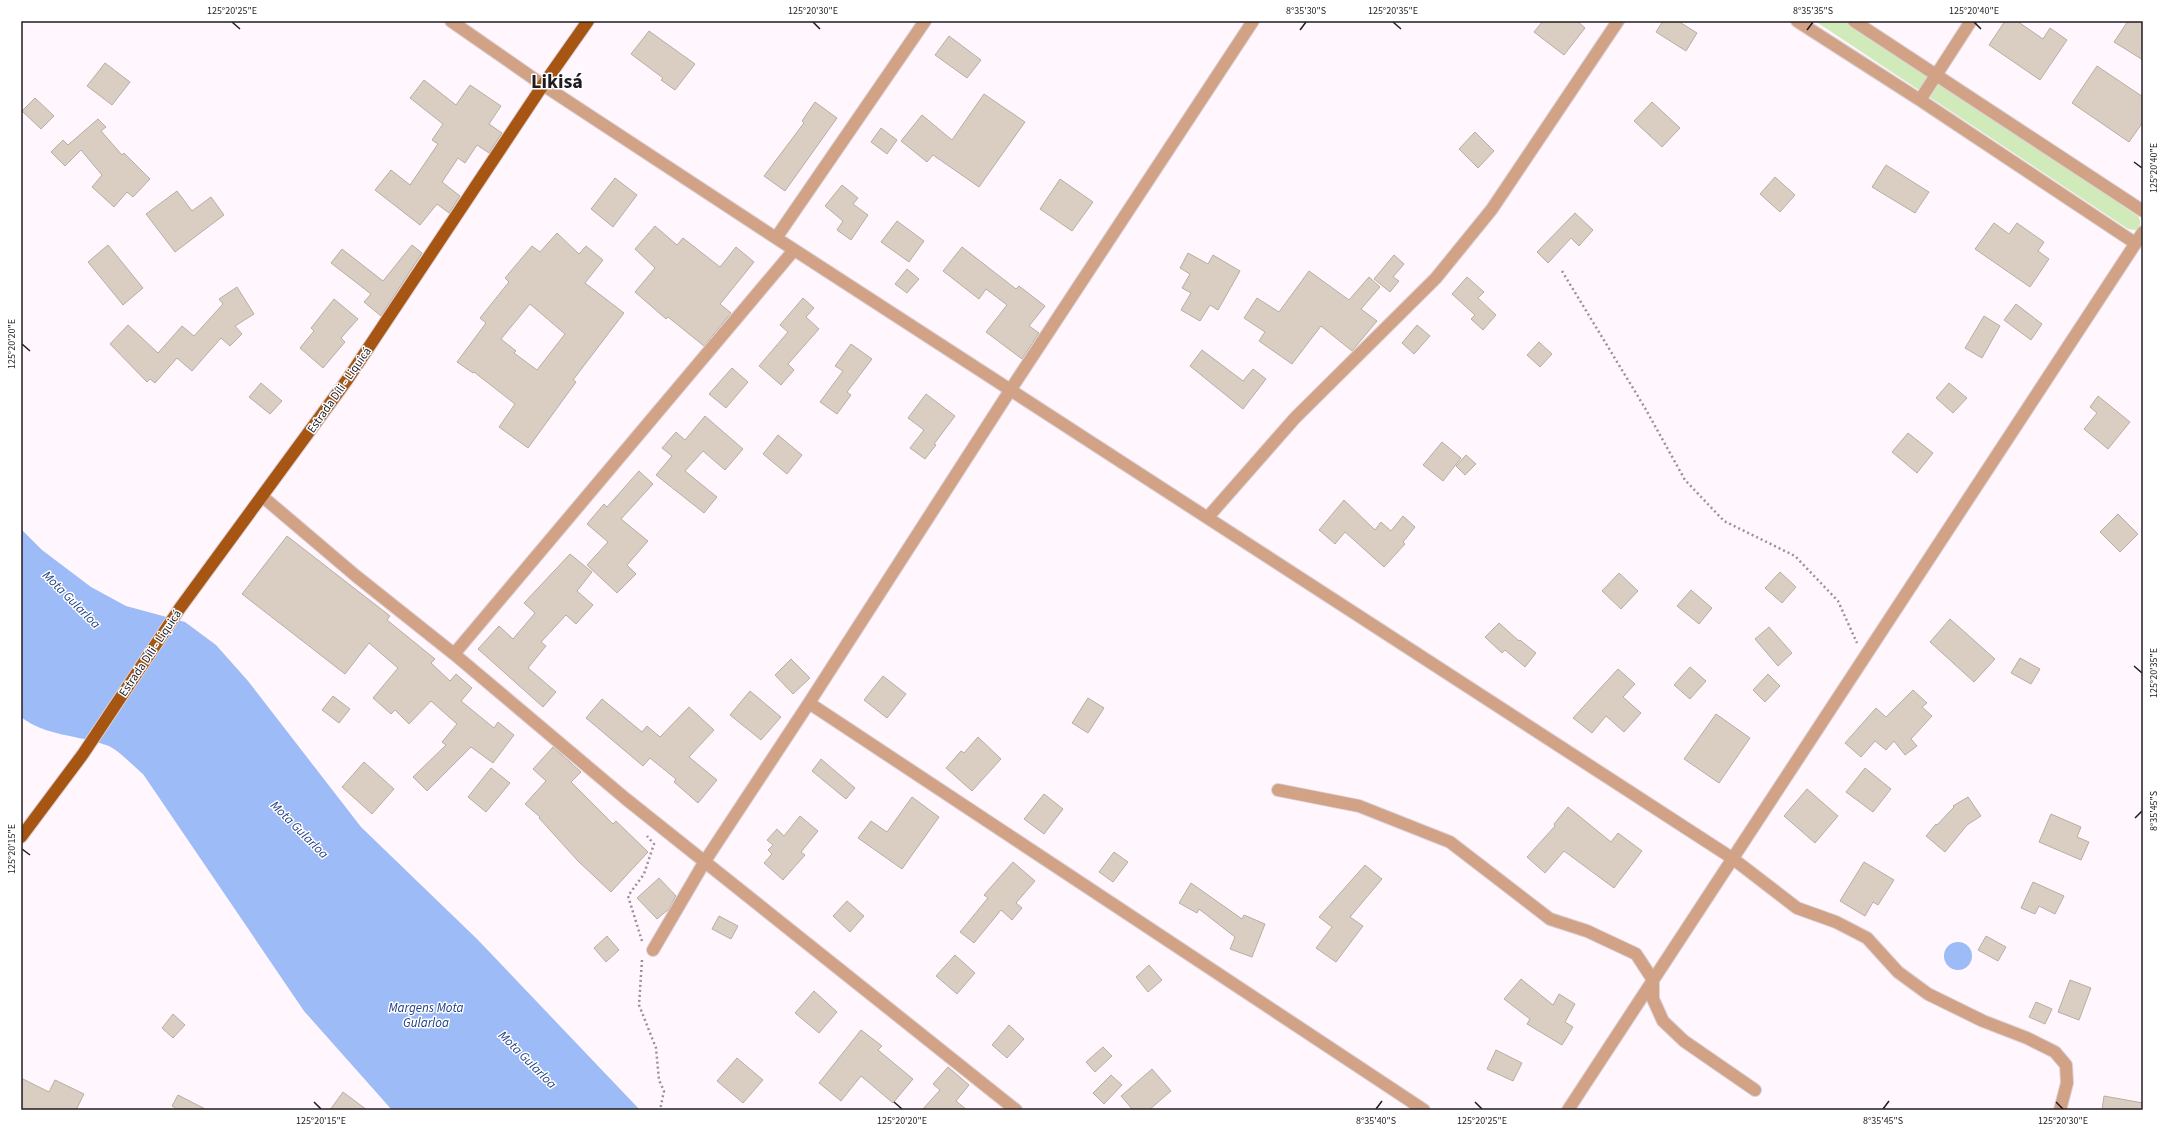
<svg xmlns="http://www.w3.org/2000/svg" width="2164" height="1131" viewBox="0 0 2164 1131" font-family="'Source Sans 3',sans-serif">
  <rect width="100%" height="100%" fill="#fff6fe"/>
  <path fill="#d1eab9" d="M1815 21H1849L2138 216C2141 221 2141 226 2136 230L2128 229Z"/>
  <path fill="#9cbbf7" d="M21 529 42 550 91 587 126 606 185 622 216 645 248 681 361 827 477 939 640 1110H392L304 1011 143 774C133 766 117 748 106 745 78 735 45 736 21 717Z
    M1944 956a14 14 0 1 1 28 0a14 14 0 1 1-28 0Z"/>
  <path fill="#d9cec1" stroke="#b9aea1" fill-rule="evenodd" d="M1543 21H1577L1585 28 1564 55 1534 32Z
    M1663 21H1678L1697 33 1686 51 1656 32Z
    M2005 21H2017L2043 39 2050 28 2067 40 2040 80 1989 45Z
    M2128 21H2143V60L2114 42Z
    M649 31 695 64 675 90 661 80 663 78 631 54Z
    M949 36 981 60 967 78 935 55Z
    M105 63 130 82 112 105 87 86Z
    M2097 66 2143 97V122L2129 142 2072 103Z
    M424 80 456 105 470 85 501 106 489 124 502 133 489 153 477 145 465 163 458 158 442 182 460 196 449 213 437 204 420 225 375 190 391 170 410 185 438 144 432 140 443 124 410 98Z
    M984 94 1025 122 979 187 933 155 927 162 901 141 922 115 952 140Z
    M35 98 54 116 41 129 22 111Z
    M815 102 837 118 785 191 764 176 804 123 802 121Z
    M1652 102 1680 128 1662 147 1634 121Z
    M98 119 106 127 101 131 122 155 124 153 150 179 133 197 127 192 114 207 92 187 102 175 81 150 65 166 51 152 63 140 68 145Z
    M881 128 897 140 887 154 871 142Z
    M1475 132 1494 151 1478 168 1459 149Z
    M1886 165 1929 192 1915 213 1872 187Z
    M1775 177 1795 195 1780 212 1760 194Z
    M615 178 637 195 613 227 591 209Z
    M1060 179 1093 202 1072 231 1040 209Z
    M842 185 858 198 853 204 868 215 851 240 837 230 843 221 825 206Z
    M177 191 192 211 211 197 224 215 175 252 146 214Z
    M1575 213 1593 230 1579 246 1571 238 1548 263 1537 252Z
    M897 221 924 241 909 262 881 242Z
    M1994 223 2009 234 2017 223 2044 242 2038 251 2049 259 2030 287 1975 249Z
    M655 226 677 245 683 238 720 267 736 247 754 262 720 304 731 313 704 346 668 317 666 319 635 292 655 268 635 249Z
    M557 233 579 254 586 246 603 260 585 283 624 313 573 380 576 382 528 448 499 427 515 404 474 372 473 373 457 362 486 323 480 318 509 282 505 278 532 246 540 252ZM530 304 565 334 537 370 514 353 516 351 501 339Z
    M108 245 143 288 123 305 88 262Z
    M412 245 422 253 381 316 364 302 371 294 331 263 342 249 383 281Z
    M962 247 1016 289 1019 286 1045 306 1029 326 1039 333 1022 359 986 332 1007 305 986 289 979 299 943 271Z
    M1188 253 1208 264 1213 255 1240 271 1218 310 1210 305 1200 321 1181 310 1191 293 1182 288 1190 274 1180 268Z
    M1394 255 1404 264 1393 277 1399 281 1390 292 1374 279Z
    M907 269 919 279 907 293 895 284Z
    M1309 271 1349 300 1369 277 1380 287 1361 309 1377 321 1352 351 1321 326 1292 364 1259 341 1265 332 1244 318 1257 298 1279 312Z
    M1467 277 1484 292 1478 298 1496 315 1483 330 1471 319 1475 315 1452 294Z
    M237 287 254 314 235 326 242 334 230 346 221 338 192 371 177 358 155 383 150 379 147 382 110 344 128 325 158 353 182 326 194 336 223 304 219 299Z
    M803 298 814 308 806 317 819 329 788 364 794 370 781 385 759 366 788 332 780 325Z
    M334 299 358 319 341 338 345 342 323 368 300 348 314 331 311 328Z
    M2016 304 2042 324 2031 340 2004 320Z
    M1984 316 2000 326 1982 358 1965 348Z
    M1417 325 1430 336 1414 354 1402 343Z
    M1539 342 1552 354 1540 367 1527 355Z
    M851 344 872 359 847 392 851 395 837 414 820 402 843 371 835 366Z
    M1202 350 1243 381 1253 369 1266 379 1243 409 1190 366Z
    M732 368 748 382 726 408 709 394Z
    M261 383 282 401 270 414 249 397Z
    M1949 383 1967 398 1953 413 1936 398Z
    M926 394 955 416 934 444 936 445 925 459 910 448 924 430 908 418Z
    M2098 396 2130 422 2108 449 2084 429 2097 413 2090 407Z
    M705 416 743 449 725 470 703 451 685 471 717 497 704 513 656 475 672 456 662 448 676 432 685 440Z
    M1908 433 1933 453 1917 473 1892 452Z
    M778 435 802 455 787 474 763 454Z
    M1442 442 1461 458 1443 481 1423 465Z
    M1466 455 1476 464 1465 475 1456 466Z
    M639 471 653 484 621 519 648 541 627 565 636 574 617 593 587 565 608 542 587 524 604 504 607 507Z
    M1344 500 1375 530 1381 522 1391 531 1403 516 1415 527 1403 542 1405 544 1384 567 1345 532 1335 544 1319 530Z
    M2118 514 2138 534 2120 552 2100 532Z
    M287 536 390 616 387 620 435 659 431 663 450 681 456 674 472 688 461 701 494 728 498 722 514 735 493 763 471 747 427 791 413 777 446 745 442 742 457 724 431 701 409 724 395 710 391 714 373 698 398 668 369 643 345 674 242 594Z
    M570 554 592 572 577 591 593 605 576 624 566 615 541 642 546 646 528 668 556 692 543 707 478 649 499 626 513 639 535 613 524 603Z
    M1780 572 1796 587 1782 603 1765 588Z
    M1619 573 1638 591 1621 609 1602 591Z
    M1691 590 1712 608 1699 624 1677 606Z
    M1950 619 1995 659 1974 682 1930 642Z
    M1499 623 1519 641 1520 640 1536 653 1525 667 1505 650 1502 653 1485 637Z
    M1769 627 1792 653 1778 666 1755 639Z
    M2020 658 2040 669 2031 684 2011 673Z
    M791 659 810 678 793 694 775 675Z
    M1690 667 1706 681 1690 699 1674 685Z
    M1618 669 1635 684 1623 697 1641 713 1624 732 1606 716 1592 733 1573 718Z
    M1768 674 1780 686 1765 702 1753 690Z
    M883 676 906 694 887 718 864 700Z
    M1913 690 1927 703 1922 707 1932 716 1911 739 1917 746 1905 755 1894 741 1886 750 1875 741 1861 757 1845 743 1876 708 1886 717Z
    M750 691 781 717 761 740 730 715Z
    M333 696 350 709 339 723 322 710Z
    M1088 698 1104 708 1088 733 1072 723Z
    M602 699 642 732 647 726 660 737 689 707 714 730 689 757 717 780 698 803 674 782 676 779 650 758 643 766 586 718Z
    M1716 714 1750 738 1719 783 1684 759Z
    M978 737 1001 759 972 791 946 768 961 751 964 753Z
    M553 747 581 772 571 782 613 824 616 821 648 852 611 892 578 861 539 818 540 817 525 804 546 781 533 769Z
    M821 759 855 788 846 799 812 771Z
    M364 762 394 789 372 814 342 787Z
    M491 768 510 783 486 812 468 797Z
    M1865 768 1891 789 1873 812 1846 792Z
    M1807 789 1838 816 1815 843 1784 816Z
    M1044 794 1063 809 1044 834 1024 819Z
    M912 797 939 817 902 869 858 838 871 821 887 832Z
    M1968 797 1981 816 1967 825 1945 852 1926 836 1936 824 1937 825 1954 807 1953 806Z
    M1568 807 1611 842 1618 833 1642 851 1614 888 1564 851 1545 873 1527 857 1555 826 1554 824Z
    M2051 814 2081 827 2077 837 2089 842 2081 860 2039 842Z
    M800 816 818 831 801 852 805 855 783 880 764 863 772 854 768 850 773 845 767 840 777 829 784 836Z
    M1114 852 1128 862 1113 882 1099 872Z
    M1013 862 1035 881 1016 903 1022 908 1012 920 1001 910 974 943 960 932 988 898 984 895Z
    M1864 862 1894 880 1878 905 1873 902 1865 916 1840 901Z
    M1365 865 1382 879 1350 917 1363 926 1336 962 1316 948 1332 927 1319 917Z
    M659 878 676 896 669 909 657 919 637 898Z
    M2033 882 2064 896 2055 914 2039 906 2035 914 2021 908Z
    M1191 883 1242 919 1244 915 1265 924 1252 957 1230 949 1235 937 1199 909 1197 913 1179 903Z
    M847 901 864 916 850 932 833 916Z
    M719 916 738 926 731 939 712 929Z
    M607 936 619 950 606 962 594 948Z
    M1986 936 2006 947 1998 961 1978 950Z
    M955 955 975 973 957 994 936 976Z
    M1149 965 1162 980 1148 992 1136 977Z
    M1521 979 1553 1005 1559 994 1575 1004 1565 1022 1573 1027 1562 1045 1527 1024 1530 1019 1504 999Z
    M2070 980 2091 988 2079 1020 2058 1012Z
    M814 991 837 1012 819 1033 795 1013Z
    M2036 1002 2052 1009 2045 1024 2029 1017Z
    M173 1014 185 1025 173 1038 162 1028Z
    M1009 1025 1024 1039 1007 1058 992 1045Z
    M861 1030 882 1046 878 1050 913 1079 893 1103 861 1076 841 1101 819 1083Z
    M1103 1047 1112 1056 1095 1072 1086 1062Z
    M1496 1050 1522 1063 1513 1081 1487 1069Z
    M737 1058 763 1080 743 1103 717 1081Z
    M948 1067 969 1085 956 1101 967 1110H922L940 1090 933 1084Z
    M1152 1069 1171 1091 1149 1110H1133L1121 1096Z
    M1111 1075 1122 1085 1104 1104 1093 1093Z
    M21 1078 49 1092 55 1080 84 1094 76 1110H21Z
    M343 1092 367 1110H330Z
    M178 1095 207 1110H179L172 1106Z
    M2104 1096 2143 1103 2142 1110H2102Z"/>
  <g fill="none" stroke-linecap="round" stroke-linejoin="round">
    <defs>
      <path id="minor" d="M451 21 543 85 776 238 1732 858 1797 908 1836 922 1867 938 1898 972 1928 994 1983 1021 2027 1038 2055 1052 2066 1065 2067 1083 2060 1110
        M1797 21 1920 100 2135 243
        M1854 21 2143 211
        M1920 100 1971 21
        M776 238 925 21
        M263 497 356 576 454 654 626 799 1016 1110
        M1208 517 1295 418 1436 278 1492 209 1618 21
        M454 654 794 250
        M809 703 1424 1110
        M1278 790 1359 806 1450 842 1550 919 1587 931 1636 954 1653 980V999L1663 1021 1684 1041 1755 1090
        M653 950 705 861 809 703 1011 389 1253 21
        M1568 1110 2143 232"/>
      <path id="primary" d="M21 837 83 754 180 608 347 380 543 85 588 21"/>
    </defs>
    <use href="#minor" stroke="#dbd3da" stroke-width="14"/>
    <use href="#primary" stroke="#dbd3da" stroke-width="14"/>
    <path stroke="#989198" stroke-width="2.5" stroke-dasharray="2 3" stroke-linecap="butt" d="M1562 271 1645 408 1685 480 1724 521 1795 556 1838 601 1857 643
      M642 941 628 896 644 874 654 844 647 836
      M642 960 639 1005 656 1048 659 1080 664 1091 660 1110"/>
    <use href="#minor" stroke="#d1a285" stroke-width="12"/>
    <use href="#primary" stroke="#a75513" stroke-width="12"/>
  </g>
  <path fill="none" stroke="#201b20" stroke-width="1.5" d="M232 22 240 29M813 22 820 29M1393 22 1401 29M1974 22 1981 29M1300 30 1306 22M1807 30 1813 22M2134 162 2142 168M22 344 30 351M2134 666 2142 673M2135 818 2142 811M22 849 30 855M314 1102 321 1109M894 1102 902 1109M1475 1102 1482 1109M2056 1102 2063 1109M1376 1109 1382 1101M1883 1109 1889 1101"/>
  <g text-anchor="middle" stroke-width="3" stroke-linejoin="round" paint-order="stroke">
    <g font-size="12" fill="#201b20" stroke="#fff">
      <text transform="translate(339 390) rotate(-55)" y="4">Estrada Díli - Liquicá</text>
      <text transform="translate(150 653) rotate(-56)" y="4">Estrada Díli - Liquicá</text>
    </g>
    <g font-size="13" font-style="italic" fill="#204085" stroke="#fff">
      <text transform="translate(72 599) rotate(45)" y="5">Mota Gularloa</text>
      <text transform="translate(300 829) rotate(45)" y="5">Mota Gularloa</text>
      <text x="426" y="1012">Margens Mota<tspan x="426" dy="15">Gularloa</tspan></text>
      <text transform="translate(528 1059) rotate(45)" y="5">Mota Gularloa</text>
    </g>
    <g font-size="20" font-weight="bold" fill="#201b20" stroke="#fff">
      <text x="557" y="88">Likisá</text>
    </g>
  </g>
  <rect width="2164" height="1131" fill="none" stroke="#ffffff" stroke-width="44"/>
  <rect x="22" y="22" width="2120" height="1087" fill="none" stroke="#201b20" stroke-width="1.5"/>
  <g font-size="10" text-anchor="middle" fill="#201b20">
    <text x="232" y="14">125°20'25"E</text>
    <text x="813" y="14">125°20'30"E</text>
    <text x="1306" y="14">8°35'30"S</text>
    <text x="1393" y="14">125°20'35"E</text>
    <text x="1813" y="14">8°35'35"S</text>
    <text x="1974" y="14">125°20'40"E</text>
    <text transform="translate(2153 168) rotate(-90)" y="4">125°20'40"E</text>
    <text transform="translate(11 344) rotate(-90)" y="4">125°20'20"E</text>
    <text transform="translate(2153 673) rotate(-90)" y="4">125°20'35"E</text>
    <text transform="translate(2153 811) rotate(-90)" y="4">8°35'45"S</text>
    <text transform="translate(11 849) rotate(-90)" y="4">125°20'15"E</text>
    <text x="321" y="1124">125°20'15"E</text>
    <text x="902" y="1124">125°20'20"E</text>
    <text x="1376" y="1124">8°35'40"S</text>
    <text x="1482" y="1124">125°20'25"E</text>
    <text x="1883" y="1124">8°35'45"S</text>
    <text x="2063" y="1124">125°20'30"E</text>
  </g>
</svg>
